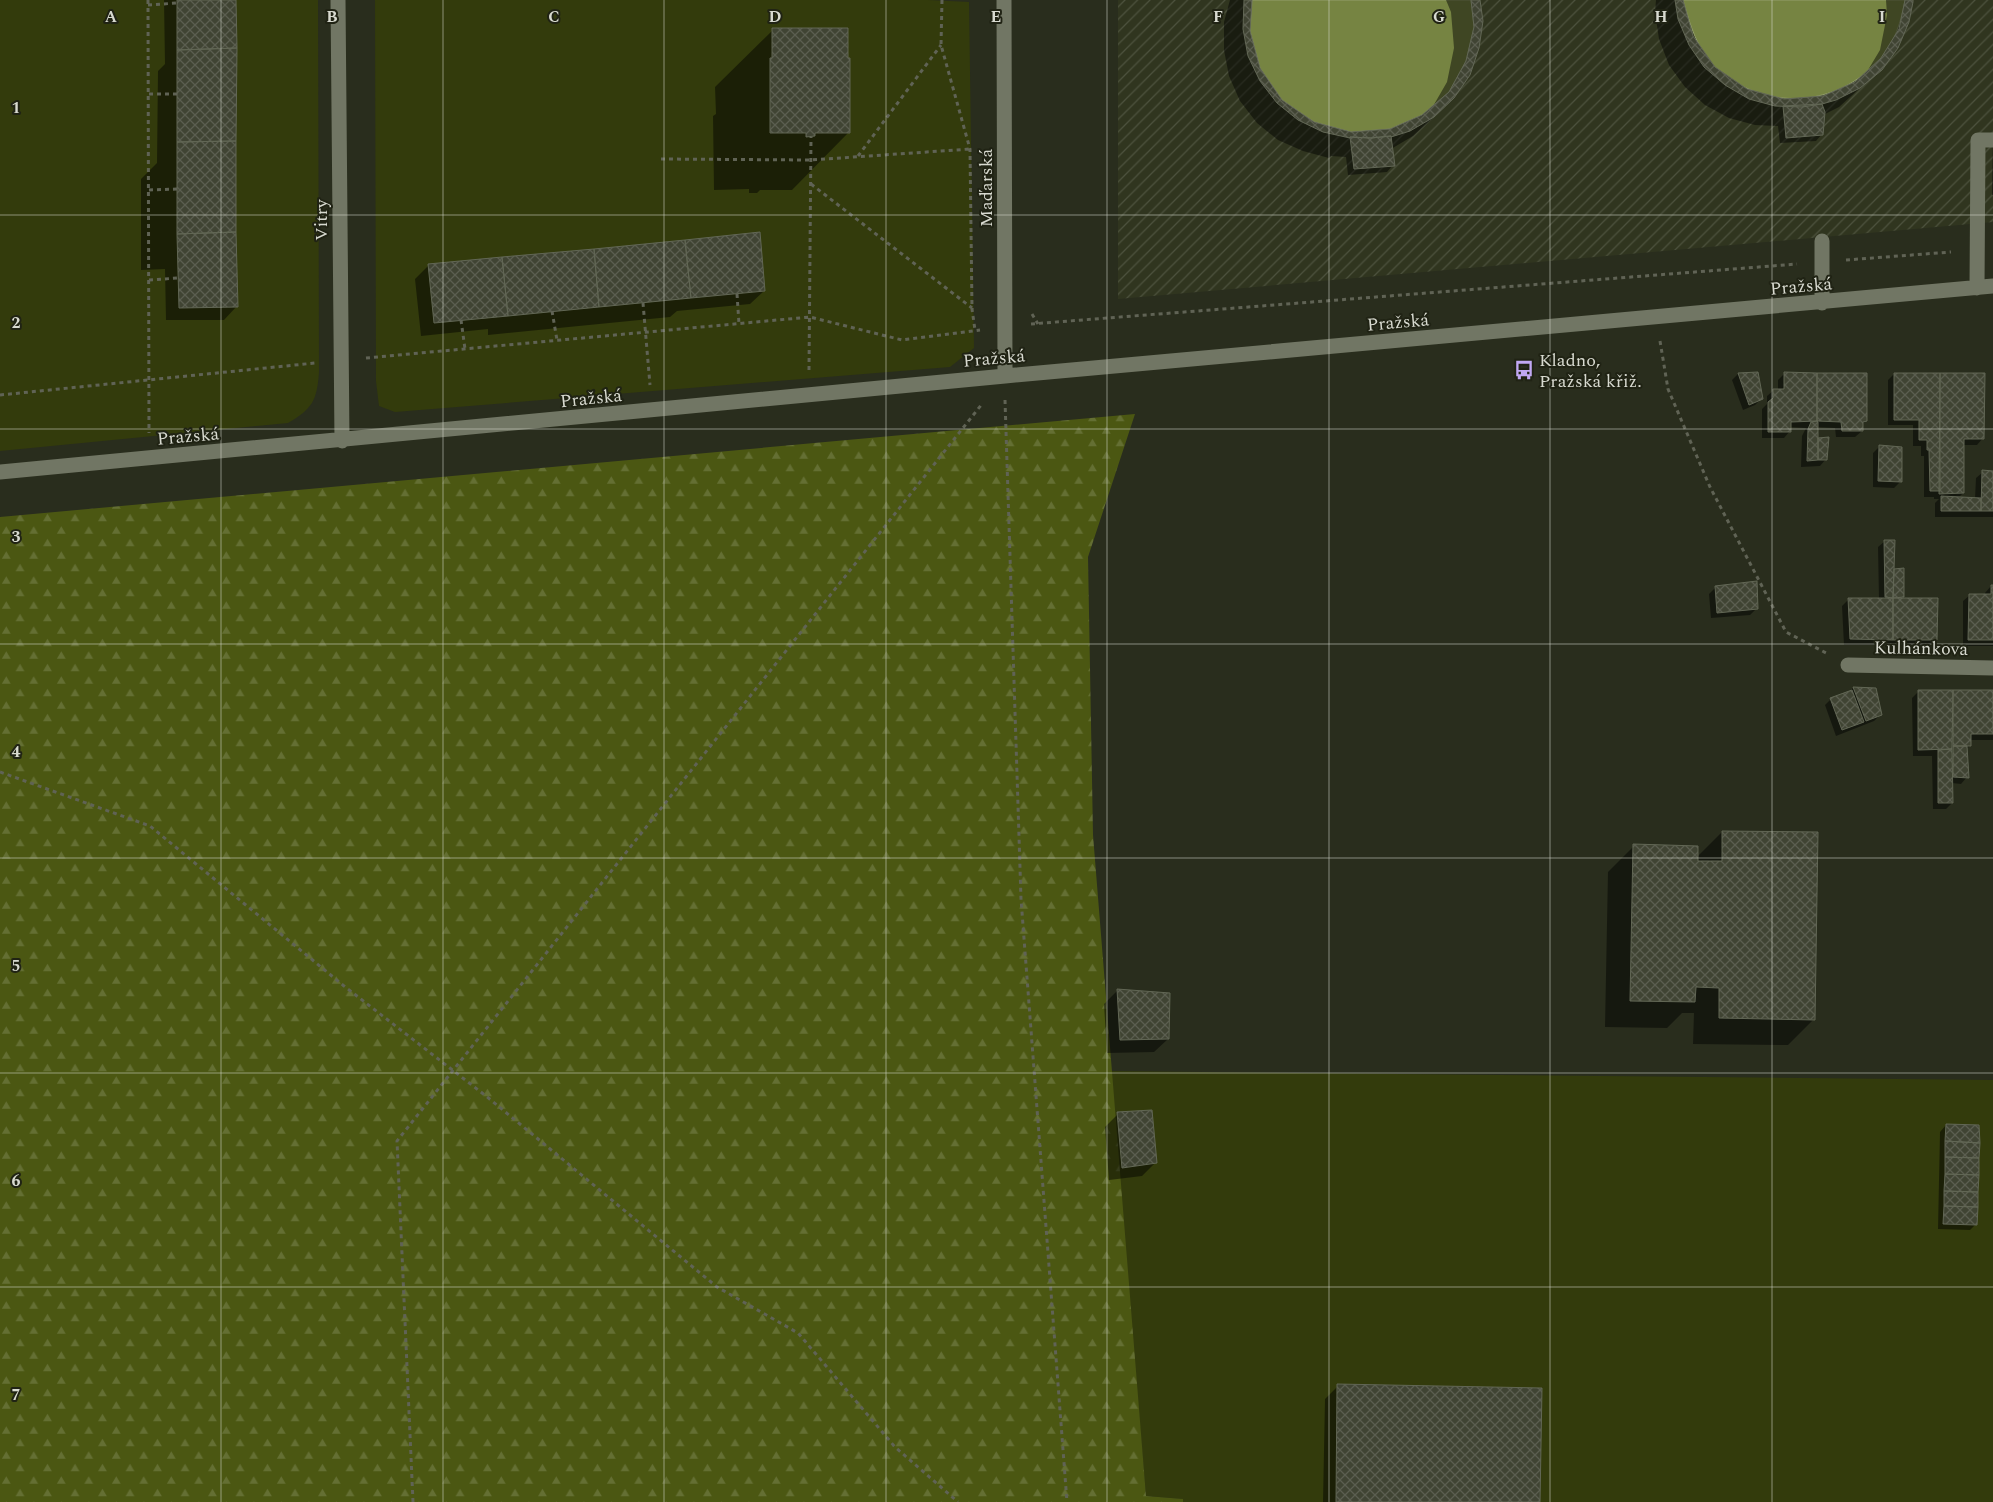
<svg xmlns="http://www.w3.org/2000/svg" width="1993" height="1502" viewBox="0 0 1993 1502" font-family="Spectral,serif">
  <defs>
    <pattern id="industrial-furrows" width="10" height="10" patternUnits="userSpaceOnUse" patternTransform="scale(1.25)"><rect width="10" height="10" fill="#30351f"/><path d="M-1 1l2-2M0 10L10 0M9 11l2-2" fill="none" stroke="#4d523e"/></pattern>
    <pattern id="forest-firs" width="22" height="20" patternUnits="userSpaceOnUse" patternTransform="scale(1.25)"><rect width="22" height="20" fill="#4b5712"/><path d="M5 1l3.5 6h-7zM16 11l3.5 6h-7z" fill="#646f33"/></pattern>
    <pattern id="building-cross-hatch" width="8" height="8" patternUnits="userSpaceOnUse" patternTransform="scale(1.25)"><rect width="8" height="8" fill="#404433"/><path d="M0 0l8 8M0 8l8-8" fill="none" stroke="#5b5e50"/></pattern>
  </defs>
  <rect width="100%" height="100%" fill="#292d1d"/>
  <path fill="url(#industrial-furrows)" d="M1118 0H1993V222L1118 299Z"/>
  <path fill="#333b0c" d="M0 0H318L319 372C317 401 312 409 288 423L0 451Z
    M375 0H928L969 2 974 348 950 367 395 412 379 406 376 381Z
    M1109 1071 1993 1080V1502H1183L1182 1499 1146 1496Z"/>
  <path fill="url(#forest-firs)" d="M1135 414 1088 557 1093 835 1146 1496 1183 1499V1502H0V517Z"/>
  <path fill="#768442" stroke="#939e6d" d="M1252 0H1471L1474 27 1466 61 1449 92 1422 115 1390 129 1351 132 1314 122 1282 100 1260 68 1250 31Z
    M1683 0H1905C1901 21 1895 43 1880 59 1837 108 1765 112 1716 68 1697 50 1690 24 1683 0Z"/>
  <path fill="#0007" d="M164 0H235L234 141 237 306 224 320H166L165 269 141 270V179L157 163 158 71 165 64Z
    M1230 0H1251L1248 31 1259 69 1281 101 1313 123 1351 133 1390 130 1423 116 1432 108 1447 82 1454 48 1451 12 1446 0H1479L1478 48 1433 118 1413 136 1391 149 1393 165 1387 172 1348 175 1346 157 1331 156 1329 158 1303 151 1278 140 1257 123 1240 101 1229 76 1224 50V22Z
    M1656 0H1682L1692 36 1714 68 1747 90 1784 101 1823 97 1856 83 1865 75 1880 50 1887 15 1886 0H1912V2L1881 69 1839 107 1823 115 1822 134 1816 141 1780 143 1778 126 1755 125 1729 118 1705 105 1685 87 1669 65 1659 39 1655 12Z
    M773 30 849 132 792 190H760L757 193H749V189L714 190 713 116 716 114 715 87Z
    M1993 136V195H1992Z
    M428 266 764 291 750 304 677 311 670 317 488 335V329L421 336 415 279Z
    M1738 374 1762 398 1755 405 1743 410 1732 380Z
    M1784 374 1866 421 1861 425 1862 431 1855 437H1836L1835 428 1817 427V439L1826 459 1820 466 1801 467 1802 436 1806 428 1790 427V431L1784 438H1762V409L1767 404V396L1774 390H1778V380Z
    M1894 374 1983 438 1977 445H1963V493L1958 498 1975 499 1976 478 1983 472H1993V517H1935V503L1939 499H1934V497H1924V456H1921V446H1913V425H1888V380Z
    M1879 447 1900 482 1894 488 1873 487V453Z
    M1885 541 1893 570H1903V599L1936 639 1930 645H1844L1842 606 1849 599H1879L1878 547Z
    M1991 586H1993V646H1963V601L1970 595H1985V593Z
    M1716 587 1756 609 1750 615 1711 618 1709 594Z
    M1853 688 1875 689 1880 715 1874 721 1836 736 1825 705 1831 699 1849 692Z
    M1919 691 1993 692V740H1970V746L1966 749 1967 777 1961 784 1952 783V803L1946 809H1933L1932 756H1913L1912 698Z
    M1722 832 1814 1019 1788 1045 1693 1044 1694 1013H1682L1667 1028 1605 1027 1608 872 1634 846 1697 857Z
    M1117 991 1168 1039 1154 1052 1107 1053 1104 1004Z
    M1118 1114 1155 1163 1142 1176 1109 1180 1105 1127Z
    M1946 1125 1976 1224 1970 1230 1938 1229 1940 1132Z
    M1338 1386 1538 1502H1323L1325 1399Z"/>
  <path fill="url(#building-cross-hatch)" stroke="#626755" d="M177 0H236L237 48 177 50Z
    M1244 0H1252L1250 31 1260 68 1282 100 1314 122 1351 132 1390 129 1422 115 1449 92 1466 61 1474 27 1471 0H1480L1483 21 1479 48 1470 75 1454 98 1434 117 1410 131 1391 137V136L1371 138 1350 137V138L1323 132 1298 120 1277 103 1260 81 1248 56 1243 29Z
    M1675 0H1683L1693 36 1715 67 1747 89 1784 99 1823 96 1855 82 1881 58 1899 29 1905 0H1913V2L1909 22 1898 48 1882 70 1860 88 1836 100 1822 104 1802 107 1775 106 1749 99 1725 85 1704 67 1689 45 1678 19Z
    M772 28H848V58H850V133H815V136L806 137V133H770V58H772Z
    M237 48 236 141 177 142V50Z
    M1822 104 1825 112 1823 135 1786 138 1783 106Z
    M1391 136 1395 166 1354 169 1350 137 1371 138Z
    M236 141V232L177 234V142Z
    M236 232 238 307 179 308 177 234Z
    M760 232 765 291 691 298 685 240Z
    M685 240 691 298 599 307 594 249Z
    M594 249 599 307 508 316 502 257Z
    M502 257 508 316 434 323 428 264Z
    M1758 372 1763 399 1749 405 1738 373Z
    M1784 372 1817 373V421L1791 422V432H1768V402L1773 398V389H1784Z
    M1817 373H1867V421L1863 422V431H1842L1841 422 1817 421Z
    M1894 373H1940V491H1930L1929 450H1927V440H1919V420H1894Z
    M1940 373H1985L1984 439H1964V493L1939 494Z
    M1817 421 1818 422V460L1807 461 1808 429 1811 422Z
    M1829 437 1827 460H1818V438Z
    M1879 445 1902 447V482L1878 481Z
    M1982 470 1993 471V511H1981Z
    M1941 496 1981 498V511H1941Z
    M1884 540H1895L1893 598 1885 597Z
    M1904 568V597L1893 598 1894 569Z
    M1757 581 1758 609 1717 613 1715 586Z
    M1991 585H1993V640H1968L1969 594H1991Z
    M1848 598H1893V640L1850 639Z
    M1893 598H1938L1937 640H1893Z
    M1853 687 1876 688 1882 715 1866 721Z
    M1852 690 1864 722 1842 730 1830 698Z
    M1918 690H1953L1952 749 1918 750Z
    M1993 690V734H1971V746H1953V690Z
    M1953 746H1967L1969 778 1953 777Z
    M1952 749 1953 803H1938V750Z
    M1722 831 1818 832 1815 1020 1719 1018V988L1696 987 1695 1002 1630 1001 1633 844 1698 846V861H1722Z
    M1117 989 1170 993 1169 1039 1120 1040Z
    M1152 1110 1157 1163 1122 1168 1117 1112Z
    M1946 1124 1979 1125 1980 1143 1945 1141Z
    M1945 1141 1980 1143 1979 1158 1945 1157Z
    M1945 1157 1979 1158V1175L1945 1174Z
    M1945 1174 1979 1175 1978 1192 1944 1191Z
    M1944 1191 1978 1192V1207L1944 1206Z
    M1944 1206 1978 1207 1977 1225 1943 1224Z
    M1337 1384 1542 1388 1540 1502H1336Z"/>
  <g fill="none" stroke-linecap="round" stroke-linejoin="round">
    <path stroke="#606355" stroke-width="3" stroke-dasharray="4 4" stroke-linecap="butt" d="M148 0 149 433
      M942 0 941 45 970 149 972 309 975 330
      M148 5 177 3
      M149 94H178
      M858 156 941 45
      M661 159 811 160 970 149
      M811 184 972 308
      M149 190 177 189
      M1846 260 1951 252
      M149 280 178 278
      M737 294 739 324
      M643 303 650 385
      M552 311 557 340
      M1032 314 1038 324
      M461 320 465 349
      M1031 324 1797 264
      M1660 341 1668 389 1710 487 1786 632 1828 654
      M366 358 810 317 902 340 980 330
      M809 370 811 137
      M0 395 315 363
      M1005 400 1021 899 1067 1502
      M0 772 150 826 344 986 486 1096 717 1287 798 1333 895 1447 958 1502
      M413 1502 397 1141 982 404"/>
    <path stroke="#717664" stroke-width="15" d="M338 0 342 441
      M1004 0 1005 376
      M1977 288 1978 140H1993
      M1822 303V241
      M0 472 1005 376 1993 286
      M1848 665 1993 668"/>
  </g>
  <path fill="none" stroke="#d8dad0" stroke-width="1" stroke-opacity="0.55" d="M221 0V1502M443 0V1502M664 0V1502M886 0V1502M1107 0V1502M1329 0V1502M1550 0V1502M1772 0V1502M0 215H1993M0 429H1993M0 644H1993M0 858H1993M0 1073H1993M0 1287H1993"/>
  <defs>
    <symbol id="bus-bare" viewBox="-9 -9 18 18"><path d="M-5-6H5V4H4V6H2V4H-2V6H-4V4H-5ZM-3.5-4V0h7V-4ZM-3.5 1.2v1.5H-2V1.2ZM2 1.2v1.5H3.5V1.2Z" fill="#c1a8f3" stroke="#202314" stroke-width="2.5" paint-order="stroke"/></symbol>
  </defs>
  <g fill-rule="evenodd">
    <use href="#bus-bare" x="1510" y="356" width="28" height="28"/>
  </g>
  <g text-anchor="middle" stroke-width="4" stroke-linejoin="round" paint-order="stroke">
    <g font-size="18" fill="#d8dad0" stroke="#202314">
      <text transform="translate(986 188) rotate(-90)" y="6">Maďarská</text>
      <text transform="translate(321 220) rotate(-90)" y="6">Vitry</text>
      <text transform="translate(1801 286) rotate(-5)" y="6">Pražská</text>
      <text transform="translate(1398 322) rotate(-5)" y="6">Pražská</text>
      <text transform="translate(994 358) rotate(-5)" y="6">Pražská</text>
      <text transform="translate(591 398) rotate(-6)" y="6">Pražská</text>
      <text transform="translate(188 436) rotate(-5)" y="6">Pražská</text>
      <text transform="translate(1921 648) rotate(1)" y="6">Kulhánkova</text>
    </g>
    <g font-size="18" fill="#d8dad0" stroke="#202314" text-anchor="start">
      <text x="1539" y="366">Kladno,<tspan x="1539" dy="21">Pražská křiž.</tspan></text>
    </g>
  </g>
  <g font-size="16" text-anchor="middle" font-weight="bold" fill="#d8dad0" stroke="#202314" stroke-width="4" stroke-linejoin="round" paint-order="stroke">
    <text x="111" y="22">A</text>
    <text x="332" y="22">B</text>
    <text x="554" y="22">C</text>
    <text x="775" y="22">D</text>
    <text x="996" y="22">E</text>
    <text x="1218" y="22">F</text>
    <text x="1439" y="22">G</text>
    <text x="1661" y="22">H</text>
    <text x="1882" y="22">I</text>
    <text x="16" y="113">1</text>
    <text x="16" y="328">2</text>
    <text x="16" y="542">3</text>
    <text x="16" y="757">4</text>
    <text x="16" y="971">5</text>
    <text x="16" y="1186">6</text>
    <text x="16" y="1400">7</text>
  </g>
</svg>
